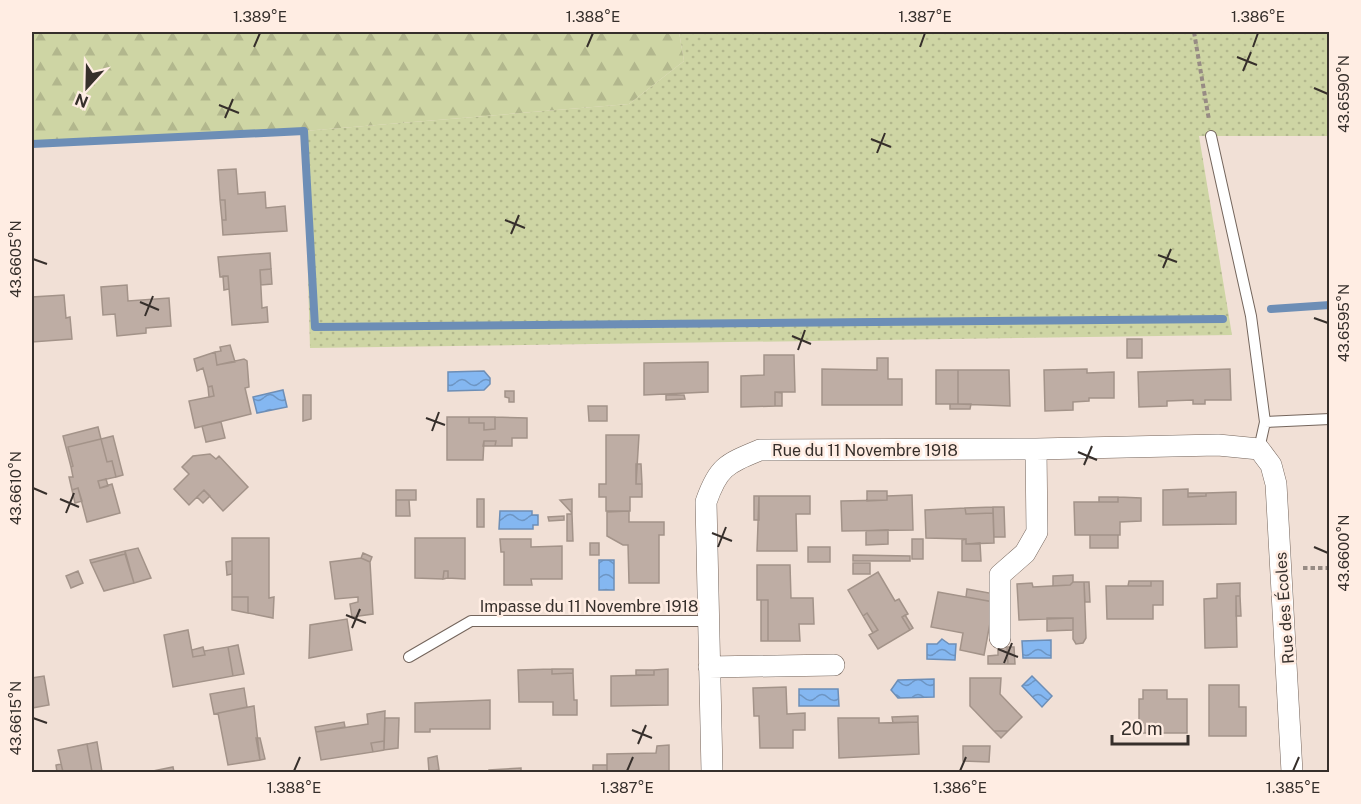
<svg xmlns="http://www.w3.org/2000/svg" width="1361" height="804" viewBox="0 0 1361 804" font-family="'Public Sans',sans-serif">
  <defs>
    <pattern id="grass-dots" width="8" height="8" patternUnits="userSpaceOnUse" patternTransform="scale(1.5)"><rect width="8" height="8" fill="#ced5a4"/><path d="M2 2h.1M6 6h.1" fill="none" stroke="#b2b78d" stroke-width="1.8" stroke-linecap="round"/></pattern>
    <pattern id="forest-firs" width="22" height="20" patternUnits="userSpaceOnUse" patternTransform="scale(1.5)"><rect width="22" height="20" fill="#ced5a4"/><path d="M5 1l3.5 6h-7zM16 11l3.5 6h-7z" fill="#b2b78d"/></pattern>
    <pattern id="water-waves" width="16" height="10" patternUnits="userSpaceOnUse" patternTransform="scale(1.5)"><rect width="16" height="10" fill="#84b7f1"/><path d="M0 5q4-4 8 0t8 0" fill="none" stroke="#6d95c3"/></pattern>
  </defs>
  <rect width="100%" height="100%" fill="#f1e0d6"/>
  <path fill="url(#grass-dots)" d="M679 32H1329V136H1199L1232 335 310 348 304 131 629 104 684 61Z"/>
  <path fill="url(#forest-firs)" d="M32 32H679L684 61 629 104 304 131 32 144Z"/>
  <path fill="url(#water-waves)" stroke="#6d8eb6" stroke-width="1.5" d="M484 371 490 378V384L484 390 448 391V372Z
    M283 390 287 407 257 413 253 397Z
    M500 511H532V515H538V525H533V529H499Z
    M599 560H614V590H599Z
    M942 639 949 644H956L955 660 927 659V644H937Z
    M1051 640V658H1023L1022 641Z
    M1032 676 1052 696 1042 707 1022 686Z
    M934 679V697L898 698 891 690 898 680Z
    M799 689H838L839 706H799Z"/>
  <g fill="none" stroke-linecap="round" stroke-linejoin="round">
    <path stroke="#6d8eb6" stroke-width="8" d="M32 144 304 131 315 327 1223 319
      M1271 309 1330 305"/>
  </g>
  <path fill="#beada4" stroke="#a39389" stroke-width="1.5" d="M236 169 238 194 265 192 266 208 285 206 287 231 223 235 222 220H226L225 200H220L218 170Z
    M220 200H225L226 220H222Z
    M270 253 271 269 260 270 262 308 267 307 268 322 232 325 228 276 220 277 218 257Z
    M271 269 272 284 261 285 260 270Z
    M223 276H228L229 289 224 290Z
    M127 285 128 301 169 298 171 326 146 328V333L117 336 115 314 103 315 101 287Z
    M64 295 66 318 70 317 72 339 32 342V297Z
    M1127 339H1142V358H1127Z
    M230 345 235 362 217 365 215 352 221 351 220 347Z
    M215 352 217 365 244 359 247 361 249 387 245 388 251 414 195 428 189 401 214 396 212 386 208 387 203 368 197 371 194 359Z
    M764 355H794L795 392H775V406L741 407V376L764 375Z
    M877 358H888V379H902V405H822V369L877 370Z
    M708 362V392L644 395V363Z
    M1087 369V373L1114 372V398H1089V401L1073 402V410L1045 411 1044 370Z
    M1230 369 1231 400H1205V404H1193V400L1167 401V406L1139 407 1138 372Z
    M936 370H958V404H936Z
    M958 370H1009L1010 406 958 404Z
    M212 386 214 396 209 397 208 387Z
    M505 391H514V402H509V398L505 397Z
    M775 392 782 393V406H775Z
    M303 395H311V419L303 421Z
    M666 395H684L685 399 666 400Z
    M950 404H971L970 409H950Z
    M588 406H607V421H589Z
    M447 417H469V423H484V430L495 429V417L527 418V438H512V446H495L496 441H484L483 460H447Z
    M469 417H495V429L484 430V423H469Z
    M221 422 225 438 206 442 202 426Z
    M98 427 101 439 68 447 73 466 71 467 63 436Z
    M606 435H639L636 484H642V497H630V511H606V497H599V484H606Z
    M113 436 123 475 116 477 112 461 107 462 101 439Z
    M101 439 107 462 112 461 116 477 98 481 100 488 112 484 120 513 87 522 78 488 72 490 69 477H73L71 467 73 466 68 447Z
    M484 441H496L495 446H483Z
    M210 454 216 459 219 456 248 487 223 511 204 490 189 505 174 489 189 474 182 467 193 456Z
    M636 464H641L642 484H636Z
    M106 479 108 486 100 488 98 481Z
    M78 488 82 501 75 503 72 490Z
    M1188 489V497L1206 496V493L1236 492V524L1163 525V490Z
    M204 490 210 496 203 503 197 497Z
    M396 490H416V500H396Z
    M867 491H887V500L867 501Z
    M1188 493H1206V496L1188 497Z
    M912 495 913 530 842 531 841 501 887 500V496Z
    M754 496H759V520H754Z
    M759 496H810V514H796L797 551H757Z
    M1099 497H1118V502H1099Z
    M1118 497 1141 498V521L1120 522V535H1075L1074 502H1118Z
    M477 499H484V527H477Z
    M572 499V513L560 500Z
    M396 500H409L410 516H396Z
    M993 507H1004L1005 537H994Z
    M993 507V513L966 514 965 508Z
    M965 508 966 514 993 513 994 543 966 544V539L926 538 925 510Z
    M629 511V522H664V535H659V583H629L628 545H623L607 536V512Z
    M567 514H572L573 541H567Z
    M564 516V520L549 521 548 517Z
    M888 530V544L866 545V531Z
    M1090 535H1118V548H1090Z
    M232 538H269V598L274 597 273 618 248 613V597H232Z
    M415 538H465V579L448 578V571H444L443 579 415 578Z
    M500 539H531V547L562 546V579H531L532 585H504V552H501Z
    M912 539H923V559H912Z
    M966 539V544L980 543 981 561H962V540Z
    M590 543H599V555H590Z
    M808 547H830V562H808Z
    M138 548 151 578 134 583 125 551Z
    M125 551V554L91 563 90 560Z
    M363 553 372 557 370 562 361 558Z
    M125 554 134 583 104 591 91 563Z
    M853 555 910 556V561H853Z
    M361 558 370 562 373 614 352 617 350 604 358 602V597L335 599 330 562Z
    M232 561V574L227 575 226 562Z
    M853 563H870V574H853Z
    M757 565H790L791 598H813L814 624H799L800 641H768V600H757Z
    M78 571 83 583 71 588 66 576Z
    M444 571H448V578L443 579Z
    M878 572 895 601 899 599 908 614 902 617 910 630 878 649 869 635 878 630 867 613 863 616 848 590Z
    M1073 575V582L1070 585 1053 586V576Z
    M1129 581H1151V586H1128Z
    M1151 581H1163V605H1153V619H1107L1106 586H1151Z
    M1073 582H1084L1086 638 1083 643 1076 644 1073 639V618L1019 620 1017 584 1032 583 1033 587 1070 585Z
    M1084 582H1089L1090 602H1085Z
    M1240 583V596H1236L1237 647 1205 648 1204 599 1217 598V584Z
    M967 589 995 594 994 602 966 597Z
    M938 592 994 602 984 655 960 650 963 633 931 627Z
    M1236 596H1240L1241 616H1236Z
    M232 597H248V613L232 610Z
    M761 600H768V641H761Z
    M867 613 878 630 873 633 863 616Z
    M905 615 913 628 910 630 902 617Z
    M1047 618H1073V630L1047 631Z
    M347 619 352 650 309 658 310 625Z
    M188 630 193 657 205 655 204 651 228 647 233 676 173 687 164 635Z
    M238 645 244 674 233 676 228 647Z
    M203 647 205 655 193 657 192 650Z
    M998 647H1007L1008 664H988V656L998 655Z
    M1007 647H1014L1015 664H1008Z
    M552 669H573V673L552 674Z
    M552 669V674L573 673 574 700H577V715H553V702H519L518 670Z
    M668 669V705L611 706V676L654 675V670Z
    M636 670H654V675H636Z
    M44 676 49 705 32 708V678Z
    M970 678H1001L1000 694 1022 717 1008 731H994L970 706Z
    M1209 685H1239V707H1246V736H1209Z
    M786 687 787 714 805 713V730H793V748H760L759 716H754L753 688Z
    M244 688 247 707 214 714 210 694Z
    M1143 690H1167V699H1187V733H1139V699H1143Z
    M490 700V729H430V732H415V703Z
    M254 706 260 760 228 765 218 713Z
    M385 711 384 741 371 743 373 752 321 760 316 732 368 724 367 714Z
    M918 716V722L893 723 892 717Z
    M385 718H399L398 748 384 750Z
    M838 718H879V723L918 722 919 754 839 758Z
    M344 722 345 727 316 732 315 727Z
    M994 731H1008L1001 738Z
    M256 738H260L265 759 260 760Z
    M384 741V750L373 752 371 743Z
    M97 742 102 772H92L87 744Z
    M87 744 92 772H63L58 750Z
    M669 745V772H607V754L656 753 657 746Z
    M963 746H990L989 762 963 761Z
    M437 756 439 770 429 772 428 758Z
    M61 764 63 772H57L56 765Z
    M593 765H607V772H593Z
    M173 767 174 772 153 771Z
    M521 768V772H489V770Z"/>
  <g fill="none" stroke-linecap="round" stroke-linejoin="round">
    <defs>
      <path id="lane" d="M1211 136 1251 316 1265 422 1259 449
        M1265 422 1330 419
        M409 657 471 621H708"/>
      <path id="street" d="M1000 638V575L1025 553 1037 532 1036 449
        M709 667 834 665
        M712 772 706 502C718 467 726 464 760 450L1036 449 1218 445 1259 449 1271 465 1276 484 1292 772"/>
    </defs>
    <use href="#lane" stroke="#74655c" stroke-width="12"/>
    <use href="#street" stroke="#74655c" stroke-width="22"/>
    <path stroke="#978b84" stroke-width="4" stroke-dasharray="4.5 3" stroke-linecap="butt" d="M1194 32 1209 120
      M1303 568H1330"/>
    <use href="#lane" stroke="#fff" stroke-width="10"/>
    <use href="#street" stroke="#fff" stroke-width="21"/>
  </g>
  <path fill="none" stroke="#362f2b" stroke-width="2" d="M254 47 260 33M587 47 593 33M920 47 925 33M1253 47 1258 33M1237 57 1257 65M1243 71 1251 52M1314 88 1328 94M219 105 239 113M225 118 233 99M871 139 891 147M877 153 885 133M505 220 525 228M511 234 519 215M1158 255 1177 262M33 259 47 264M1163 268 1171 249M140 302 159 310M145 316 153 296M1314 318 1328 323M792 336 811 344M798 350 805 330M426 418 445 425M432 431 439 412M1078 452 1097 460M1084 465 1092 446M33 488 47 494M60 499 79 507M66 513 74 493M712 533 732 541M718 547 726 527M1314 547 1328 553M346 615 366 623M352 628 360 609M998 649 1018 657M1004 663 1012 643M33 718 47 723M632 730 652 738M638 744 646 725M294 771 300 757M627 771 633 757M960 771 966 757M1293 771 1299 757"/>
  <g text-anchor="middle" stroke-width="5" stroke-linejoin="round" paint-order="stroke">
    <g font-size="16" fill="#362f2b" stroke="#ffede3">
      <text x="865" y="456">Rue du 11 Novembre 1918</text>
      <text x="589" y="612">Impasse du 11 Novembre 1918</text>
      <text transform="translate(1284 608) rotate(-94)" y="6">Rue des Écoles</text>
    </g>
  </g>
  <rect width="1361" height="804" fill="none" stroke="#ffede3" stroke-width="66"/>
  <g transform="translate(87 87) rotate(202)" stroke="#ffede3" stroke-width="4.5" paint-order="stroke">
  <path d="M0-4.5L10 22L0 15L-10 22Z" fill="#362f2b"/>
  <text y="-9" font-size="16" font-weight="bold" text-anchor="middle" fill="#362f2b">N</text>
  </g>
  <path d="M1112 735v9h76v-9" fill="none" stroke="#362f2b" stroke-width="3"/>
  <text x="1121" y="735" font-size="18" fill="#362f2b" stroke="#ffede3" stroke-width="4.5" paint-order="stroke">20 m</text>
  <rect x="33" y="33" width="1295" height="738" fill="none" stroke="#362f2b" stroke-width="2"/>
  <g font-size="15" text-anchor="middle" fill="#362f2b">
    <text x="260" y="22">1.389°E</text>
    <text x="593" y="22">1.388°E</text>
    <text x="925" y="22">1.387°E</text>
    <text x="1258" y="22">1.386°E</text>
    <text transform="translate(1344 94) rotate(-90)" y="5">43.6590°N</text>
    <text transform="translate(16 259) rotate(-90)" y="5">43.6605°N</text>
    <text transform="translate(1344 323) rotate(-90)" y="5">43.6595°N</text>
    <text transform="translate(16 488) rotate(-90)" y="5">43.6610°N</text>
    <text transform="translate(1344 553) rotate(-90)" y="5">43.6600°N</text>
    <text transform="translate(16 718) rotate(-90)" y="5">43.6615°N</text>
    <text x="294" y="793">1.388°E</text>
    <text x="627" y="793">1.387°E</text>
    <text x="960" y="793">1.386°E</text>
    <text x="1293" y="793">1.385°E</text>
  </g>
</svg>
